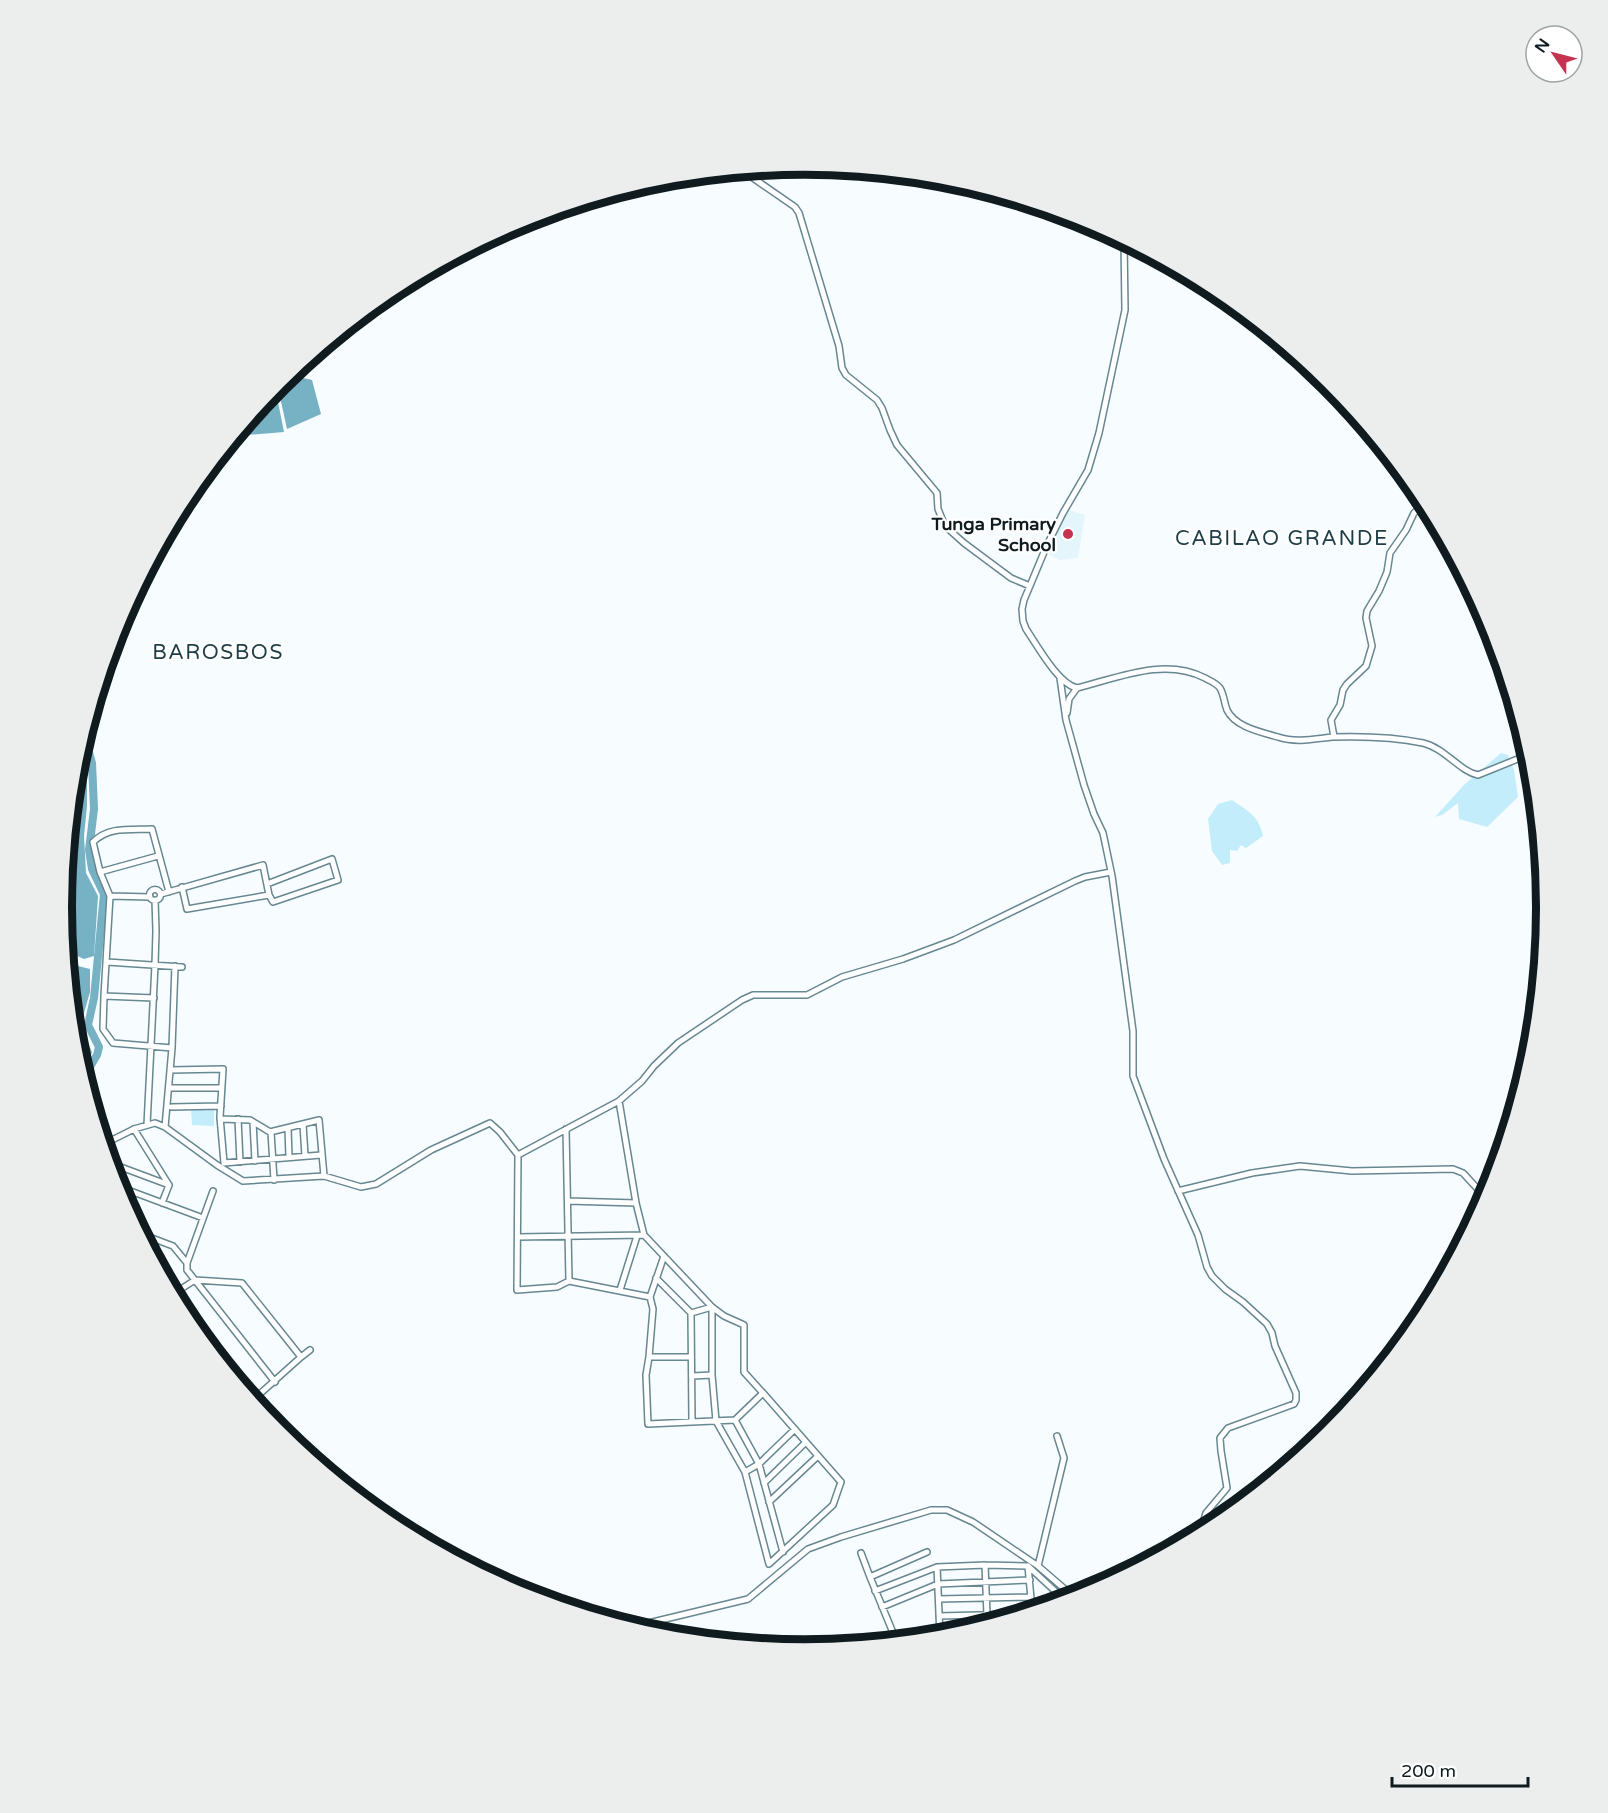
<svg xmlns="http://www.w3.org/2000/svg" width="1608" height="1813" viewBox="0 0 1608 1813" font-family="'Varela Round',sans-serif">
  <rect width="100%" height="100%" fill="#f6fcff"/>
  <path fill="#e4f5fb" d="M1066 509 1085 515 1078 558 1060 560 1046 553Z"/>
  <path fill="#c4edfb" d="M1501 753 1508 755 1514 770 1518 797 1487 827 1459 819 1458 803 1442 815 1435 817 1464 785Z
    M1232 800C1248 811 1259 816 1263 836L1246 848 1241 845 1237 851 1230 850V863L1222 865 1212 851 1208 819 1218 804Z
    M191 1108 214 1109V1126L192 1125Z"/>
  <path fill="#76b1c4" d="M294 369 303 378 312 380 321 414 287 429 277 383Z
    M275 387 284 432 235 436Z
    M81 743 87 773V806L84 836 86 873 98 896 94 956 84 959 73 954C75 942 76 930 72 918 69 909 64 904 63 894L76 761Z
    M70 964 90 969V992L84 1013 82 1029 92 1052 90 1058 82 1072 76 1051 68 973Z"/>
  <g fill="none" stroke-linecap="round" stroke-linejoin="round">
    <path stroke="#76b1c4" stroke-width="8" d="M84 1077 97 1055 99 1047 88 1025 94 998 104 894 92 869 89 850 94 809 92 763 84 734"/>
    <defs>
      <path id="minor" d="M746 170 753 178 795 207 799 213 839 346 842 368 846 375 877 400 882 408 890 430 897 445 937 493 938 509 945 526 964 543 1011 578 1030 586
        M1124 240 1125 310 1099 433 1088 470 1063 513 1047 545 1024 600 1022 609 1023 621 1026 629C1037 645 1058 684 1077 688 1118 678 1164 657 1205 678 1210 681 1216 683 1220 688 1224 695 1224 702 1227 710 1235 727 1261 732 1278 737 1296 743 1314 739 1332 737 1362 736 1394 737 1423 743 1445 748 1459 771 1478 775L1530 754
        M1060 678 1066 720 1084 785 1094 814 1103 833 1112 876 1133 1031V1076L1164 1159 1198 1235 1207 1267 1212 1276 1225 1289 1243 1302 1267 1324 1272 1333 1275 1346 1296 1393V1400L1294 1404 1228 1428 1220 1438 1221 1451 1227 1488 1206 1513 1200 1533
        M1067 713 1069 699 1077 688
        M1334 737 1331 720 1340 705 1343 690 1347 684 1366 666 1372 646 1366 618 1367 611 1379 591 1387 572 1390 553 1406 530 1414 513 1426 503
        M158 856 100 872 110 896 104 996 103 1029 113 1043 172 1048 175 966
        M100 872 93 842C109 826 131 830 152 829L169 892
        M267 884 332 859 338 880 273 902 269 895
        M149.5 895a5.5 5.5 0 1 1 11 0a5.5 5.5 0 1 1-11 0Z
        M161 894 263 865 269 895 187 909 182 887
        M110 896 150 897
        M107 962 182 967
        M104 996 154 998
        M170 1070 223 1069 220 1117 224 1163 321 1155
        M169 1088H222
        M171 1107 221 1106
        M220 1119 250 1120 270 1132 319 1120 324 1176
        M238 1119 240 1162
        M253 1122 255 1161
        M303 1124 305 1156
        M147 1125 155 965 156 931 155 900
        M165 1127 172 1048
        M288 1128 289 1157
        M134 1129 169 1185
        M566 1129 569 1281 557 1287 517 1290 518 1155 619 1101 642 1081 654 1066 678 1043 742 1000 753 995H807L842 977 903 959 954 940 1075 881 1085 877 1111 872
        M271 1132 274 1180
        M1505 1140 1507 1121
        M104 1144 134 1129 155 1123 165 1127 217 1165 243 1181 324 1176 361 1187 376 1184 431 1150 490 1123 500 1132 518 1155
        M110 1163 169 1185
        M117 1186 203 1218
        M1178 1191 1252 1173 1300 1166 1352 1171 1453 1169 1463 1173 1486 1198
        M568 1201 636 1203 619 1101
        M162 1203 169 1185
        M636 1203 644 1235 712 1307V1375L716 1421 745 1472 769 1564 833 1505 841 1482 763 1393 735 1420 648 1424 646 1375 649 1357 653 1309 650 1297 664 1256
        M141 1234 173 1246 187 1263 213 1191
        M518 1237 644 1235
        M187 1263V1270L275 1382
        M656 1278 691 1313 692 1422
        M569 1281 650 1297
        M620 1290 637 1236
        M173 1294 195 1280 242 1283 301 1357 310 1350
        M691 1313 712 1307 724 1316 744 1325V1372L763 1393
        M649 1357H691
        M692 1376 712 1375
        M253 1400 301 1357
        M735 1420 759 1464 783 1552
        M745 1472 759 1464 795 1429
        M764 1483 806 1442
        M769 1502 818 1456
        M861 1553 870 1577
        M985 1565 987 1615
        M1028 1566 1055 1591 1062 1600
        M1038 1566 1064 1458 1057 1436
        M875 1591 937 1567
        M939 1599 1030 1597
        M882 1607 938 1584 1030 1580
        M939 1616 1018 1614
        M632 1627 748 1599 808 1549 841 1537 931 1510H947L973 1522 1038 1566 1074 1597
        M940 1636 937 1567 985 1565 1028 1566 1032 1610
        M896 1640 870 1577 927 1552"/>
    </defs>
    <use href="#minor" stroke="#678791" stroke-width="8"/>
    <use href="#minor" stroke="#fff" stroke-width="5"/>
  </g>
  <circle fill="#c43350" stroke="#fff" stroke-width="2" cx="1068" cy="534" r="6"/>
  <g text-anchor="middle" stroke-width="4.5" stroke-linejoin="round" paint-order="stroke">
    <g font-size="18" font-weight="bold" fill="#0f1b1f" stroke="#fff" text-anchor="end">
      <text x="1056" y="530">Tunga Primary<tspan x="1056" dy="21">School</tspan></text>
    </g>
    <g font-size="21" letter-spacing="1.5" fill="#1f3d46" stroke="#fff">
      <text x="1282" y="545">CABILAO GRANDE</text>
      <text x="218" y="659">BAROSBOS</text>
    </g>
  </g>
  <path d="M0 0H1608V1813H0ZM72 907a732 732 0 1 1 1464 0a732 732 0 1 1-1464 0Z" fill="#eceded" fill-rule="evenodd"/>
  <path fill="none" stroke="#0f1b1f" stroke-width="8" d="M72 907a732 732 0 1 1 1464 0a732 732 0 1 1-1464 0Z"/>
  <g transform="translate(1554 54) rotate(305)"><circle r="28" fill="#ffffff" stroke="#9fa4a5" stroke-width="1.5"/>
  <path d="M0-4.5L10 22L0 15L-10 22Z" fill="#c43350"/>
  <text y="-9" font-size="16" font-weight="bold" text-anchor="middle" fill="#0f1b1f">N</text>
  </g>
  <path d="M1392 1777v9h136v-9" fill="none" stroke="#0f1b1f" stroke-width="3"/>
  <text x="1401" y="1777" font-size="18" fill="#0f1b1f" stroke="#ffffff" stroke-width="4.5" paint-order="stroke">200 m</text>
</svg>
